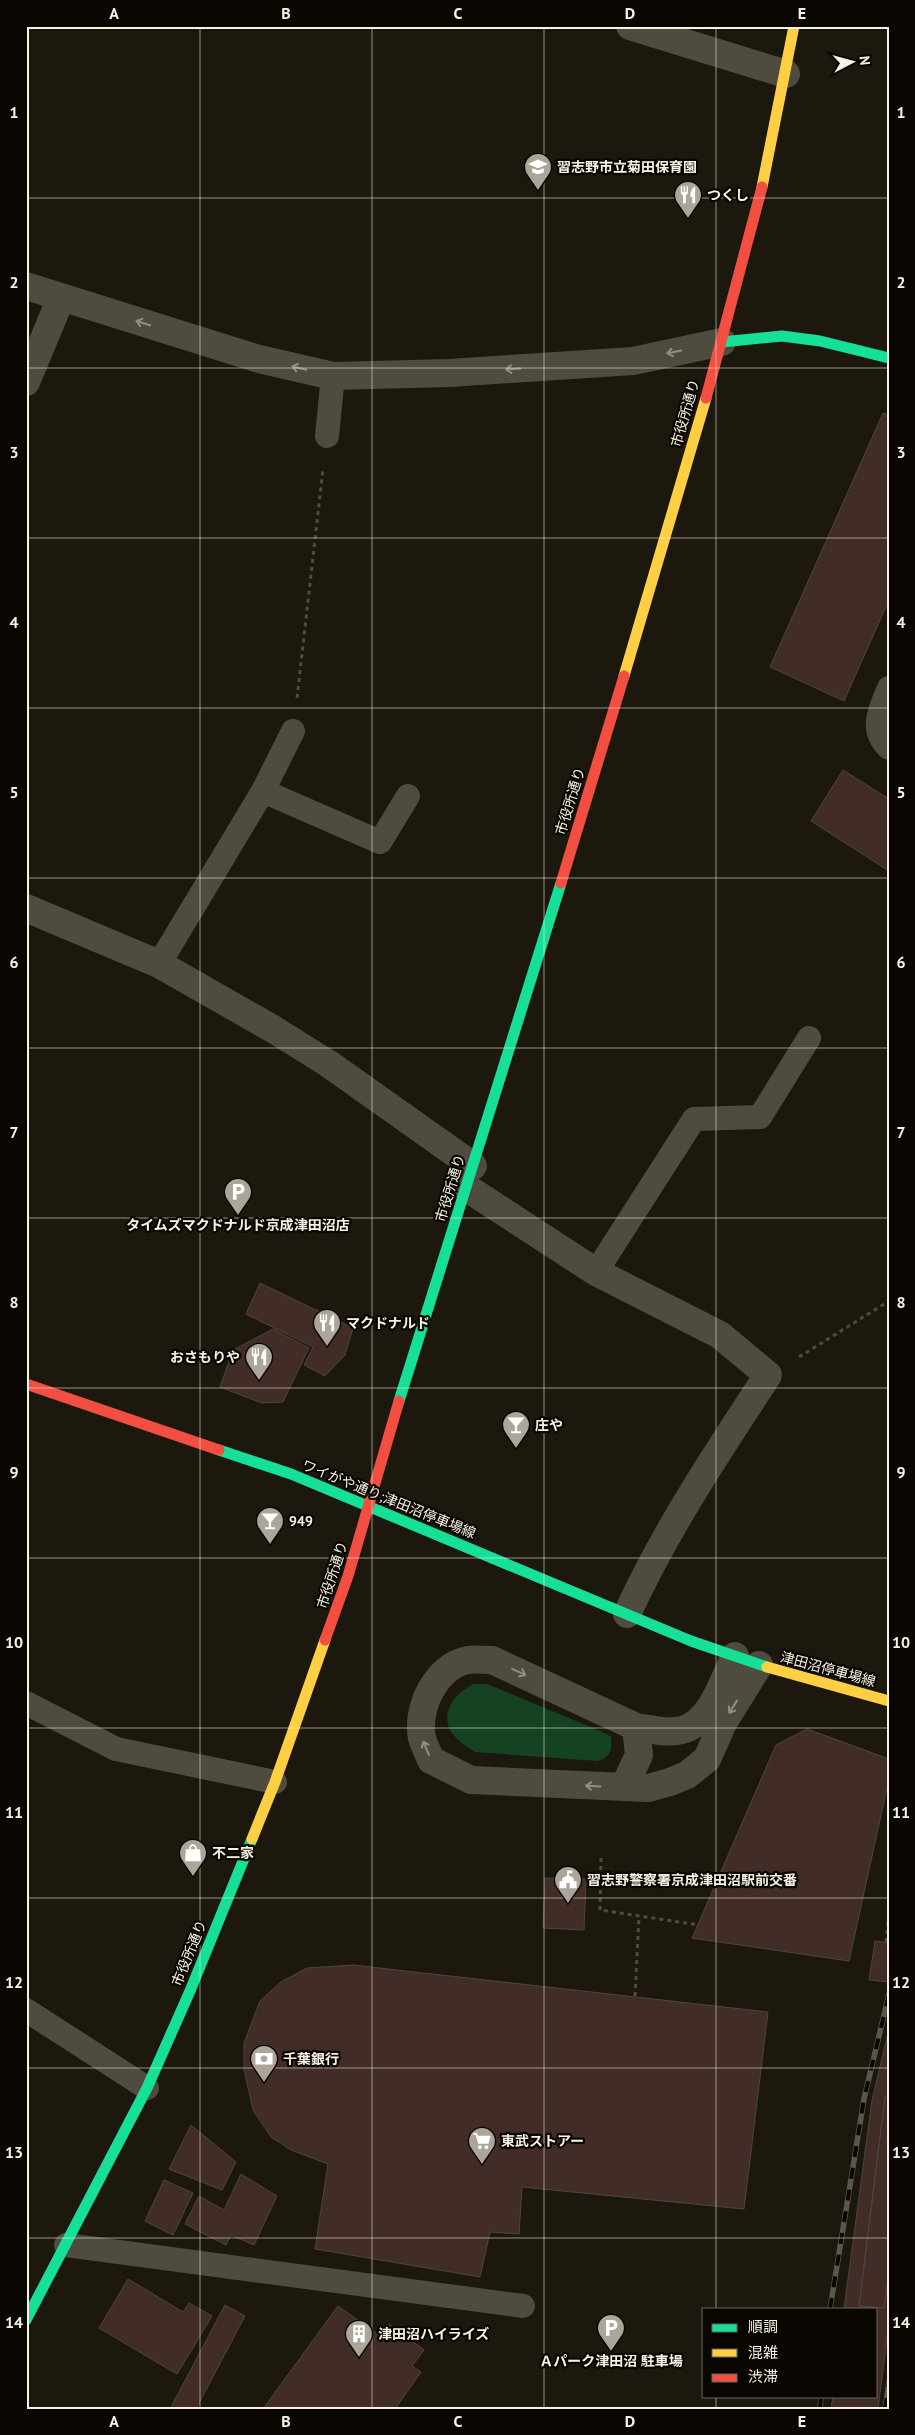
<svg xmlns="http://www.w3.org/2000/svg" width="915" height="2435" viewBox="0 0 915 2435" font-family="'PT Sans','Noto Sans JP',sans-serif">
  <rect width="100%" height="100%" fill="#1d180d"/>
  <path fill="#154221" d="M474 1684H487L605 1733 611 1737C612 1751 611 1757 597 1761L475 1752C466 1746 454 1739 449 1728 442 1708 458 1691 474 1684Z"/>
  <path fill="#412c28" stroke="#4d4540" d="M883 413 889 415V600L844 701 770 667Z
    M843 770 889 799V871L811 821Z
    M260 1283 353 1328 345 1355 325 1376 304 1365 313 1347 246 1314Z
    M273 1329 309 1348 283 1402 262 1403 220 1387 233 1350Z
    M807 1729 889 1759V1779L849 1961 692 1938 776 1745Z
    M545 1878 586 1879 584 1930 543 1928Z
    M875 1941 889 1943V1982L869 1980Z
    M353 1965 768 2012 744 2209 522 2187 519 2234 490 2232 480 2277 315 2249 328 2164 291 2150 271 2137 253 2110 244 2069V2043L260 2001 281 1982 307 1968Z
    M889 2029V2098L885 2097 859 2306 884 2308 889 2271V2323L878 2409H831L833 2396H876V2309H844L872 2100Z
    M885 2097 889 2098V2271L884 2308 859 2306Z
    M191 2125 236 2162 222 2190 169 2169Z
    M241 2174 277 2196 254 2245 231 2235 226 2245 185 2224 199 2196 224 2210Z
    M164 2180 193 2193 173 2235 145 2221Z
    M128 2279 183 2312 189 2303 212 2316 177 2374 99 2328Z
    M225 2305 245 2316 196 2409H170Z
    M338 2306 380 2336 389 2324 424 2350 412 2366 421 2372 395 2409H263Z"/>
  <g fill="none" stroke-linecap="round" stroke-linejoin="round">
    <path stroke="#4f4b41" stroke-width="3" stroke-dasharray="4 4" stroke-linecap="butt" d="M297 698 323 469
      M799 1357 889 1301
      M601 1858 600 1910 699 1925
      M886 1942 889 1911
      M635 1996 639 1917"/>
    <path stroke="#504b3f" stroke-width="24" d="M327 436 333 376
      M889 688C880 709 869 730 889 748
      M263 791 380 842 408 796
      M159 964 263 791 293 731
      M596 1272 694 1119 760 1117 809 1038
      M26 1703 116 1749 275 1782
      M26 2010 147 2088
      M66 2245 523 2306"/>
    <path stroke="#504b3f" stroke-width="28" d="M630 26 786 74
      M26 286 259 359 333 376 449 373 633 361 722 342
      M26 382 61 298
      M26 908 159 964 273 1029 329 1064 473 1166
      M467 1188 596 1272 720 1335 768 1375C717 1453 666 1529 627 1614
      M735 1656C723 1681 711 1723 682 1730 668 1734 650 1729 636 1727L492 1660C484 1660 476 1659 468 1660 436 1666 416 1708 422 1738 424 1745 428 1753 431 1760L471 1780 648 1788 670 1782 687 1775 707 1759 723 1723 759 1665
      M624 1787 639 1755 636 1727"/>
    <path stroke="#16e098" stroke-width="11" d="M722 342 782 336 820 341 889 358
      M399 1401 561 883
      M219 1450 291 1474 691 1641 767 1667
      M26 2320 147 2088 190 1991 252 1839"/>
    <path stroke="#ffcf43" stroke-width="11" d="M762 187 794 26
      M624 676 706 398
      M767 1667 889 1701
      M252 1839 275 1782 325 1640"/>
    <path stroke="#f24e42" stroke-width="11" d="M706 398 762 187
      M561 883 624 676
      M26 1384 219 1450
      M325 1640 348 1576 399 1401"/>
    <defs>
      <path id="rail" d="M830 2309 864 2099 889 1994
        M820 2409 821 2396
        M885 2409 889 2382"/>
    </defs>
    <use href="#rail" stroke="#59564c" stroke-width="5.5"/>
    <use href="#rail" stroke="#0a0702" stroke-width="4" stroke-dasharray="11" stroke-linecap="butt"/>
  </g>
  <defs><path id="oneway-shaft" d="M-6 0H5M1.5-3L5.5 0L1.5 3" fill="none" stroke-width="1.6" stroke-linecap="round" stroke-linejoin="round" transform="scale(1.25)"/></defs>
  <g stroke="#938e81">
    <use href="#oneway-shaft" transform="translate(143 323) rotate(-163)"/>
    <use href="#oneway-shaft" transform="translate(674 352) rotate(168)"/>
    <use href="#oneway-shaft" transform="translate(299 368) rotate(-167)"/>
    <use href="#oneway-shaft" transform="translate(513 369) rotate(176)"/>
    <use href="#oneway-shaft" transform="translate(519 1672) rotate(25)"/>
    <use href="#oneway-shaft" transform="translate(733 1707) rotate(122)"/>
    <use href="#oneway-shaft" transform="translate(426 1748) rotate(-113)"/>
    <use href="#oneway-shaft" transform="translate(593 1786) rotate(-177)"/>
  </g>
  <path fill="none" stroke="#f7f2e5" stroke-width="1" stroke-opacity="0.55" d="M200 26V2409M372 26V2409M544 26V2409M716 26V2309M26 198H889M26 368H889M26 538H889M26 708H889M26 878H889M26 1048H889M26 1218H889M26 1388H889M26 1558H889M26 1728H889M26 1898H889M26 2068H889M26 2238H889M716 2396V2409"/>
  <defs>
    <symbol id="school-pin" viewBox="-11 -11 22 30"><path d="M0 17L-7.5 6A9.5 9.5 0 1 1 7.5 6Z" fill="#aba699" stroke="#0a0702"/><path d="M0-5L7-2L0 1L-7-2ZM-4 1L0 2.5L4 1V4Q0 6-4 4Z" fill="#fff"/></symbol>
    <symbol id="restaurant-pin" viewBox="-11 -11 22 30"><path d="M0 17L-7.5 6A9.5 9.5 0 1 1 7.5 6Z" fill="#aba699" stroke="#0a0702"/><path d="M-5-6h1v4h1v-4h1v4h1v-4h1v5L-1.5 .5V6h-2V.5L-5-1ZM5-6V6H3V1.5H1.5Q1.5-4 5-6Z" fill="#fff"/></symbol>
    <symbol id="parking-pin" viewBox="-11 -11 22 30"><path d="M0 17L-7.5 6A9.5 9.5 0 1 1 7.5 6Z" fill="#aba699" stroke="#0a0702"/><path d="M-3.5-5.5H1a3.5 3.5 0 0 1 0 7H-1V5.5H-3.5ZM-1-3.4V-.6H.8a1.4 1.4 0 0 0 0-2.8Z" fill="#fff"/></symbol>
    <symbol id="bar-pin" viewBox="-11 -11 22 30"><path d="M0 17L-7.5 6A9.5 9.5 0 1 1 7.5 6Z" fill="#aba699" stroke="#0a0702"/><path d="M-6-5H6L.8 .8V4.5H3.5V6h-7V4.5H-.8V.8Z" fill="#fff"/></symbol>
    <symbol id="shop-pin" viewBox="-11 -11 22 30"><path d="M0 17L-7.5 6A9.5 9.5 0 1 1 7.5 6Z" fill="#aba699" stroke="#0a0702"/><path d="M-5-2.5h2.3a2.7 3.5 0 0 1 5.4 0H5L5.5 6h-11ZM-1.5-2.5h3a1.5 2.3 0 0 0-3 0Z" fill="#fff"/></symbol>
    <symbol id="civic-pin" viewBox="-11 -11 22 30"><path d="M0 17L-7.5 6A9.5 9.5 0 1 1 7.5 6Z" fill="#aba699" stroke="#0a0702"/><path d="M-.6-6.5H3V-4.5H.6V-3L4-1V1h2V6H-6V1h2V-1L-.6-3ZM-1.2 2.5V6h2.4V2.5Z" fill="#fff"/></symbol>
    <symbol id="bank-pin" viewBox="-11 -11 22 30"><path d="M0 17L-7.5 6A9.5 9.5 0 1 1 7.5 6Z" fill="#aba699" stroke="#0a0702"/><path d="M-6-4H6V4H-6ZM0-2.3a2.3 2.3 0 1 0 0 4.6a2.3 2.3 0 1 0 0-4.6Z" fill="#fff"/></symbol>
    <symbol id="supermarket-pin" viewBox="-11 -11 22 30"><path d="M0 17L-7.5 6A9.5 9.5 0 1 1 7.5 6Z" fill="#aba699" stroke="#0a0702"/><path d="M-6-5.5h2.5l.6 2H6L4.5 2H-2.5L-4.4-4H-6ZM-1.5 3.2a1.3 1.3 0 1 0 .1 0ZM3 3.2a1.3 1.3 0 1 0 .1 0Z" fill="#fff"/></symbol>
    <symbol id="building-pin" viewBox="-11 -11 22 30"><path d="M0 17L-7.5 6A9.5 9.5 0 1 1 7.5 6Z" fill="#aba699" stroke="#0a0702"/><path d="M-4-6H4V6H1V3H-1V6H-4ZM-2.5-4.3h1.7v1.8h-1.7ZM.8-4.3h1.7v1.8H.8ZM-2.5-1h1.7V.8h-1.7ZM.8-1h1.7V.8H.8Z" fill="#fff"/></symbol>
  </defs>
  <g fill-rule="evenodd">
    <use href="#school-pin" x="522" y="151" width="32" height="43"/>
    <use href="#restaurant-pin" x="672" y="179" width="32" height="43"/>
    <use href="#parking-pin" x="222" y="1176" width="32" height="43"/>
    <use href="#restaurant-pin" x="311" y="1307" width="32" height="43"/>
    <use href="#restaurant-pin" x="243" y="1341" width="32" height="43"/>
    <use href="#bar-pin" x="500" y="1409" width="32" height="43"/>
    <use href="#bar-pin" x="254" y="1505" width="32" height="43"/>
    <use href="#shop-pin" x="177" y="1837" width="32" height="43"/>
    <use href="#civic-pin" x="552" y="1864" width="32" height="43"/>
    <use href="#bank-pin" x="248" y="2043" width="32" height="43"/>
    <use href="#supermarket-pin" x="466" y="2125" width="32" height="43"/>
    <use href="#parking-pin" x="595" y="2312" width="32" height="43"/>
    <use href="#building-pin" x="343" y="2318" width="32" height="43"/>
  </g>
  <g text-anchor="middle" stroke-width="4.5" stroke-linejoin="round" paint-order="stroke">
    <g font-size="14" font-weight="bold" fill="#f7f2e5" stroke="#0a0702" text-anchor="start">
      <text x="557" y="172">習志野市立菊田保育園</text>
      <text x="707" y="200">つくし</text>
      <text x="238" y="1230" text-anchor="middle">タイムズマクドナルド京成津田沼店</text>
      <text x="346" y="1328">マクドナルド</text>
      <text x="240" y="1362" text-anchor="end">おさもりや</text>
      <text x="535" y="1430">庄や</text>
      <text x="289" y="1526">949</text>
      <text x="212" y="1858">不二家</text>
      <text x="587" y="1885">習志野警察署京成津田沼駅前交番</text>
      <text x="283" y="2064">千葉銀行</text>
      <text x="501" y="2146">東武ストアー</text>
      <text x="378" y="2339">津田沼ハイライズ</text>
      <text x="611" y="2366" text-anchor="middle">Ａパーク津田沼 駐車場</text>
    </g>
    <g font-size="14" fill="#f7f2e5" stroke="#0a0702">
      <text transform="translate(685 413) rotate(-74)" y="5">市役所通り</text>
      <text transform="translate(570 801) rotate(-73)" y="5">市役所通り</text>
      <text transform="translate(450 1188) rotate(-73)" y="5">市役所通り</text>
      <text transform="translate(389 1499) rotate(22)" y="5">ワイがや通り;津田沼停車場線</text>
      <text transform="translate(332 1575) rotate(-72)" y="5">市役所通り</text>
      <text transform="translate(828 1669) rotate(15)" y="5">津田沼停車場線</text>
      <text transform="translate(189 1953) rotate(-68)" y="5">市役所通り</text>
    </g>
  </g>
  <rect width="915" height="2435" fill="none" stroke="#0a0702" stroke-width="55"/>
  <rect x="702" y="2308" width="175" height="90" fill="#0a0702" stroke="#69655d"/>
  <rect x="712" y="2324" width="25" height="8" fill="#16e098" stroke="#69655d"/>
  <text x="748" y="2332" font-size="15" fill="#f7f2e5">順調</text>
  <rect x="712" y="2349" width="25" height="8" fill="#ffcf43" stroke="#69655d"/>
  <text x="748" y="2358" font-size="15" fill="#f7f2e5">混雑</text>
  <rect x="712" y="2374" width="25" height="8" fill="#f24e42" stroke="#69655d"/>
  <text x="748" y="2382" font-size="15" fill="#f7f2e5">渋滞</text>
  <g transform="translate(852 62) rotate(84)" stroke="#0a0702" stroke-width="4" paint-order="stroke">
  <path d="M0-4L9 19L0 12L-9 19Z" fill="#f7f2e5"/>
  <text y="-8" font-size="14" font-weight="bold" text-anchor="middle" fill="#f7f2e5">N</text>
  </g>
  <rect x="28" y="28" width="860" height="2380" fill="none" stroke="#f7f2e5" stroke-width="2"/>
  <g font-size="16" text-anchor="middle" font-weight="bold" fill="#f7f2e5">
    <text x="114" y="19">A</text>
    <text x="286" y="19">B</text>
    <text x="458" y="19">C</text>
    <text x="630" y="19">D</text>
    <text x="802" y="19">E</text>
    <text x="14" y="118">1</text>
    <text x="901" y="118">1</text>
    <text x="14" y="288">2</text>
    <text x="901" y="288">2</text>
    <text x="14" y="458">3</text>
    <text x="901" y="458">3</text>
    <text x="14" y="628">4</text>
    <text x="901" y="628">4</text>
    <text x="14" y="798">5</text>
    <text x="901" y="798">5</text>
    <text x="14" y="968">6</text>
    <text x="901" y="968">6</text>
    <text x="14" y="1138">7</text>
    <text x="901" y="1138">7</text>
    <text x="14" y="1308">8</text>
    <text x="901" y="1308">8</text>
    <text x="14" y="1478">9</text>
    <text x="901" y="1478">9</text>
    <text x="14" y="1648">10</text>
    <text x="901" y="1648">10</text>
    <text x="14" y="1818">11</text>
    <text x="901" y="1818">11</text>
    <text x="14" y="1988">12</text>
    <text x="901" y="1988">12</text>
    <text x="14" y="2158">13</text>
    <text x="901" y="2158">13</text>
    <text x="14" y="2328">14</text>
    <text x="901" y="2328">14</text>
    <text x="114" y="2427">A</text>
    <text x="286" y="2427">B</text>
    <text x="458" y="2427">C</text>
    <text x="630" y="2427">D</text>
    <text x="802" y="2427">E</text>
  </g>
</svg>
